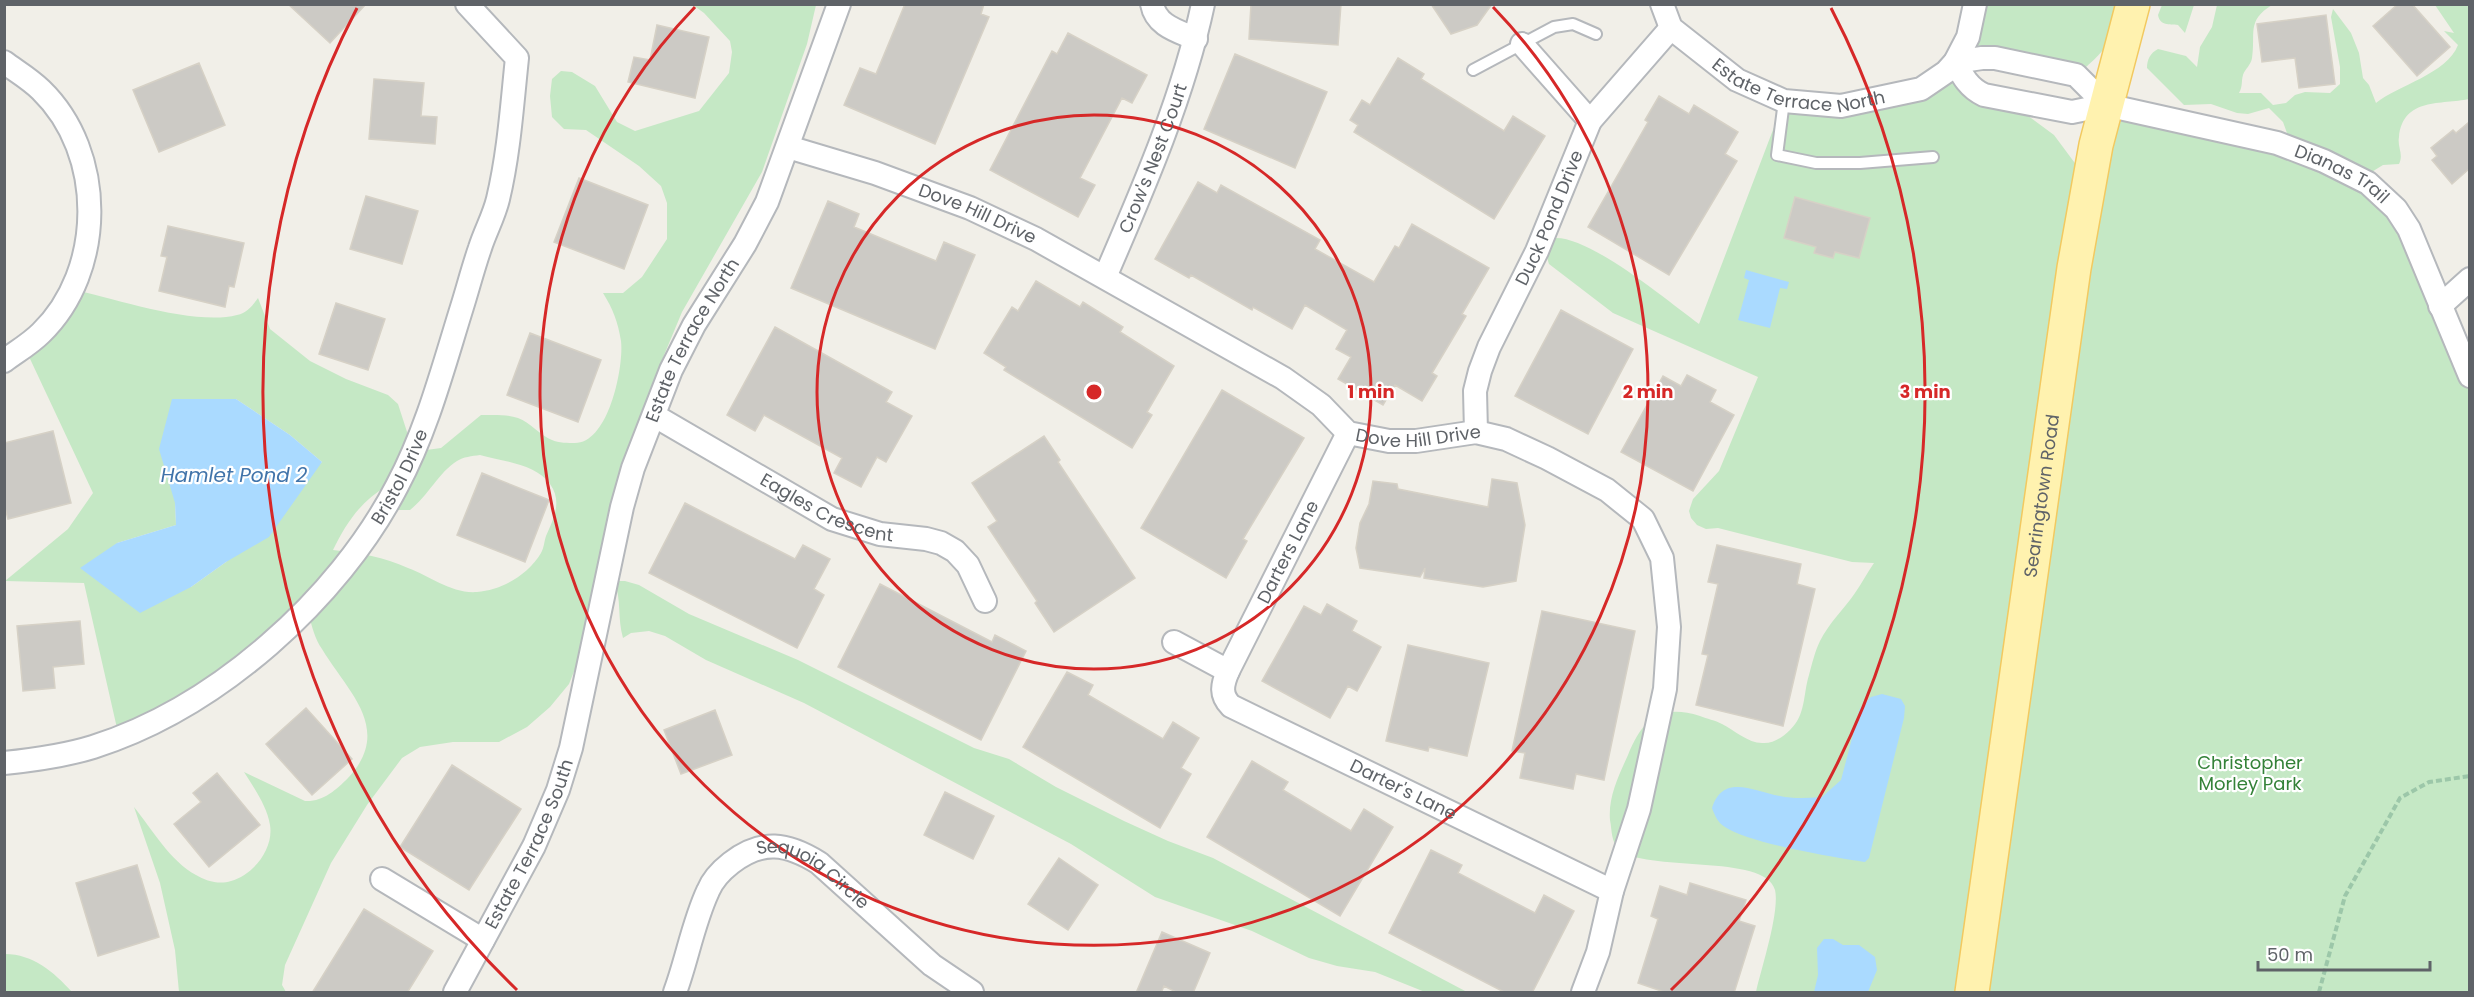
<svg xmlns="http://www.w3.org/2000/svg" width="2474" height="997" viewBox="0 0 2474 997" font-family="Poppins,sans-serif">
  <rect width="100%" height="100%" fill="#f1efe8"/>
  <path fill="#c5e8c5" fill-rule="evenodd" d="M693 5H816L807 44 762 172 682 312 662 360 579 659 569 684 550 707 527 727 499 742H453L420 747 402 758 367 805 331 863 285 965 282 985 286 992H179L175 950 160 883 134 807C152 829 170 861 196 875 206 881 219 885 231 881 253 875 274 849 270 825 267 806 254 788 244 772L305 801C323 802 336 790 348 778 394 729 347 691 322 649 315 639 312 627 309 615L119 737 84 583 5 581 68 529 93 493 24 346 72 289C115 299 196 326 237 315 247 313 252 306 258 298L270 329 310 361 346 379 388 395 398 404 408 435 419 451 441 448 481 415C493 415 506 414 518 418 530 422 542 437 552 440 558 443 569 443 575 443 609 443 624 366 621 341 618 322 613 309 603 293H623L642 277 667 239V203L661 186 639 166 586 130 564 129 552 117 550 96 552 79 561 71 572 72 595 86 617 122 635 131 699 111 729 73 732 52 730 41 704 13ZM236 399 290 435 322 462 226 562 191 587 117 543 176 525 175 503ZM480 455C501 461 536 464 550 484 563 502 553 520 546 536 544 542 544 548 541 553 528 575 502 590 477 592 452 594 430 576 408 568 384 557 360 553 333 550 346 523 361 501 387 486L390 510H410C428 496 439 472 457 461 463 457 472 456 480 455Z
    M1975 5H2132C2116 35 2104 54 2076 75L1955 62 2054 135 2080 170 2106 105 2291 144 2283 122 2269 108 2248 114 2237 113 2211 104 2184 105 2147 68C2147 60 2150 53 2158 49L2186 56 2197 67 2200 47 2212 27 2217 5H2272C2246 21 2256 33 2252 58 2251 65 2245 69 2243 75 2241 82 2243 86 2239 93H2261L2273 105 2286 103 2295 95 2305 92 2330 93 2340 84V67L2331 17 2333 9 2351 33 2359 53 2363 78 2369 85 2376 103C2398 85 2447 74 2458 45L2444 31 2454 33 2435 5H2469V99C2442 105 2403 97 2399 137 2397 147 2404 154 2399 164L2383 165 2370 173 2469 376V992H1756C1761 969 1780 912 1775 890 1766 853 1643 873 1619 849 1611 842 1612 830 1610 820 1608 797 1619 775 1628 755 1643 718 1661 704 1700 716 1707 719 1715 720 1722 724 1734 730 1748 743 1762 743 1773 744 1783 737 1790 730 1806 715 1803 694 1809 675 1812 664 1815 651 1820 641 1829 623 1844 609 1855 593 1862 583 1867 573 1874 563L1852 562 1718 528 1706 529 1697 525 1691 518 1689 511 1693 499 1719 471 1758 377 1613 313 1549 264C1545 253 1547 247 1554 238 1589 235 1669 302 1699 324L1784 101 1841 106 1946 72Z
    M2162 5H2194L2185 33 2178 25C2169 24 2160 26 2158 15Z
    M614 581H625L639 585 689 614 798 660 974 748 1009 759 1056 787 1124 821 1168 841 1213 858 1467 992H1425L1375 972 1337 966 1309 958 1252 931 1155 897 1071 844 804 703 706 660 665 636 649 631 631 633 623 638C617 618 622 600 614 581Z
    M5 954C33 954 54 972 72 992H5Z"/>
  <path fill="#aadaff" d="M1746 270 1789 282 1787 289 1780 288 1770 328 1738 320 1749 280 1744 278Z
    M172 399H236L290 435 322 462 269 537 226 562 191 587 140 613 80 568 117 543 176 525 175 503 159 449Z
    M1882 694 1901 699 1905 706 1904 718 1869 858 1865 862C1836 858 1748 843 1725 827 1718 823 1715 816 1712 808 1723 773 1753 791 1780 796 1793 799 1808 798 1822 797L1841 780 1860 708 1871 697Z
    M1824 939H1833L1843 945H1859L1875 957 1877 970 1868 992H1814L1818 975 1817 948Z"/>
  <path fill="#cccac5" stroke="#d6d1c6" stroke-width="1.5" d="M288 4H366L330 43Z
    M905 4H984L981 14 989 17 935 144 844 105 860 68 876 74Z
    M1251 4H1341L1338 45 1249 39Z
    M1431 4H1492L1477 25 1451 34Z
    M2398 4H2412L2450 47 2417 76 2373 26Z
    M2326 15 2335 84 2299 88 2295 58 2262 62 2257 24Z
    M657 25 709 37 695 98 628 82 634 57 650 60Z
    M1068 33 1147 75 1132 103 1122 98 1080 178 1095 185 1078 217 990 170 1052 51 1057 54Z
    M1235 54 1327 92 1295 168 1204 129Z
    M1398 58 1424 74 1421 79 1504 131 1513 116 1545 136 1494 219 1354 132 1358 125 1350 120 1362 100 1370 105Z
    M199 63 225 125 159 152 133 90Z
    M374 79 424 83 421 116 437 117 435 144 369 139Z
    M1659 96 1689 114 1694 105 1738 132 1725 154 1737 161 1669 275 1588 227 1648 122 1645 120Z
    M2469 122V169L2452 184 2432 160 2437 156 2431 148 2453 130 2456 133Z
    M579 178 648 205 624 269 554 242Z
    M1198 182 1217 193 1221 185 1320 240 1315 249 1374 282 1395 246 1399 248 1412 224 1489 268 1462 314 1466 316 1432 373 1437 376 1422 401 1395 385 1383 405 1338 379 1351 357 1336 349 1347 330 1305 305 1292 329 1253 307 1252 310 1191 275 1189 278 1155 259Z
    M366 196 418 211 402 264 350 249Z
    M1795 197 1870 218 1859 258 1835 252 1833 258 1814 253 1816 247 1784 238Z
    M828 201 859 214 854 227 936 261 944 242 975 255 935 349 791 288Z
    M168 226 244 243 234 287 229 286 225 307 159 291 167 257 161 256Z
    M1036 281 1080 307 1083 302 1123 327 1120 332 1174 366 1147 412 1152 415 1132 448 1004 370 1006 367 984 353 1012 307 1018 311Z
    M336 303 385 319 368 370 319 354Z
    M1561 310 1633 349 1588 434 1515 396Z
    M775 327 892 392 886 402 912 416 886 462 877 457 861 487 834 473 842 458 764 415 755 431 727 415Z
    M530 333 601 360 578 422 507 395Z
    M1687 375 1716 390 1710 402 1734 415 1693 491 1621 452 1663 376 1681 386Z
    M1222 390 1304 438 1243 539 1247 541 1226 578 1141 528Z
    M53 431 71 503 8 519 4 504V443Z
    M1044 436 1060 460 1058 462 1135 578 1054 632 1035 603 1037 601 988 527 997 521 972 483Z
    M482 473 549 500 525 562 457 535Z
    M1492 479 1517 483 1525 525 1516 581 1483 587 1424 578 1425 568 1420 577 1360 568 1356 548 1360 523 1369 504 1373 481 1397 484 1398 489 1488 507Z
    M685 503 795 559 803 545 830 559 814 589 824 595 797 648 649 573Z
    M1717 545 1801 564 1797 584 1815 589 1783 726 1696 705 1708 655 1702 654 1718 584 1708 582Z
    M880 584 992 642 995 635 1026 651 981 740 838 667Z
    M1327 604 1357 621 1352 631 1381 647 1357 691 1348 686 1330 718 1262 681 1304 606 1321 615Z
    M1542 611 1635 631 1604 780 1576 774 1573 789 1520 778 1525 753 1512 751Z
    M80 621 84 664 53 667 55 688 23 691 17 626Z
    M1408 645 1489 663 1467 756 1429 747 1428 751 1386 741Z
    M1067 672 1093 685 1088 695 1163 739 1173 722 1199 738 1181 768 1191 774 1160 828 1023 747Z
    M306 708 352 759 312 795 266 744Z
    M715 710 732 755 681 774 664 730Z
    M1252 761 1288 782 1283 790 1351 831 1364 809 1393 827 1340 916 1207 837Z
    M452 765 521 809 469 890 400 847Z
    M217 773 260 825 209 867 174 824 201 802 193 793Z
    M945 792 994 816 973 859 924 835Z
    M1431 850 1462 865 1458 873 1535 913 1544 895 1574 911 1532 993H1506L1389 933Z
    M1059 858 1098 885 1068 930 1028 904Z
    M137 865 159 937 98 956 76 883Z
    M1690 883 1746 900 1739 921 1755 926 1734 993H1667L1638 983 1658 919 1651 916 1660 886 1687 895Z
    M364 909 433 951 407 993H312Z
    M1162 932 1210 953 1193 993H1178L1164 986 1161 993H1136Z"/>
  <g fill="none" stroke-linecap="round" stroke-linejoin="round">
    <defs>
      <path id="service" d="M1473 70 1554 27 1573 24 1596 34
        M1784 101 1777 155 1816 163H1860L1933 157"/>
      <g id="minor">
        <path d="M1152 4C1156 26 1178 31 1196 39"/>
        <path id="s1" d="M1662 4 1671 28 1737 80 1784 101 1841 106 1921 89 1946 72 1955 62 1968 37 1975 4"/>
        <path d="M1522 44 1590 121"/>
        <path d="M4 62C16 71 30 79 41 90 106 153 105 271 41 333 30 344 16 352 4 361"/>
        <path id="s2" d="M2106 105 2076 75 1995 58H1982L1955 62C1963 77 1969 88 1984 95L2072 112 2106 105 2277 143 2324 161 2368 183 2396 209 2409 229 2470 376"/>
        <path id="s3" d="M788 147 875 173 970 208 1036 239 1283 378 1321 405 1348 433 1389 441H1416L1476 432 1506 439 1547 458 1607 490 1643 519 1662 558 1669 627 1665 689 1639 809 1612 891 1598 952 1583 992"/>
        <path id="s4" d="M1105 277C1143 189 1183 98 1203 4"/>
        <path d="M2440 306 2470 279"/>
        <path id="s5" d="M655 416 832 519 880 534 926 539 941 543 955 551 968 565 985 601"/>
        <path id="s6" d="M1476 432 1475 391 1480 371 1489 347 1537 251 1590 121 1671 28"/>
        <path id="s7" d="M1348 433 1228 671C1222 685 1220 695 1231 706L1612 891"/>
        <path d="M1174 642 1228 671"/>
        <path id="s8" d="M4 763C34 760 64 756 93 747 216 708 338 600 397 486 427 430 443 368 462 307 468 288 473 268 480 248 485 232 494 216 498 199 509 153 512 105 517 58L467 4"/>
        <path d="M382 879 483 940"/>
        <path id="s9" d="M455 992 534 846 558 790 571 748 622 507 633 468 671 370 694 325 745 244 767 202 839 4"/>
        <path id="s10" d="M675 992C687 960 693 923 708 891 712 881 722 870 731 863 762 839 787 843 819 863L932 965 972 992"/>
      </g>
      <g id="primary">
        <path id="s11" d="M1972 992 2074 268 2096 145 2133 4"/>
      </g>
    </defs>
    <use href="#service" stroke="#b5b8bc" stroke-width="14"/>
    <use href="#minor" stroke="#b5b8bc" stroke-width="26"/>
    <use href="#primary" stroke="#f2c960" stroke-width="36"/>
    <path stroke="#9cc7a9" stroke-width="4" stroke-dasharray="6 3" stroke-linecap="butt" d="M2319 992 2345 896 2400 798 2429 782 2470 776"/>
    <use href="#service" stroke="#fff" stroke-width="10"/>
    <use href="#minor" stroke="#fff" stroke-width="22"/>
    <use href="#primary" stroke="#fff2af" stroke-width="33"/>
  </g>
  <g fill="none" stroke="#d62828" stroke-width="3">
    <circle cx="1094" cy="392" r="277"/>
    <path d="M1493 7A554 554 0 1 1 695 7"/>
    <path d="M517 990A831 831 0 0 1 357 8M1831 8A831 831 0 0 1 1671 990"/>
  </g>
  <g text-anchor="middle" stroke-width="4.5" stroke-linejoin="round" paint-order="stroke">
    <g font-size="18" fill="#5f6368" stroke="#fff">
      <text dy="6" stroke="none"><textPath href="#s1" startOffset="172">Estate Terrace North</textPath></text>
      <text dy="6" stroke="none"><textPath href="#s4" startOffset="128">Crow's Nest Court</textPath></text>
      <text dy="6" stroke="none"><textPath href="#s2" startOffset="582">Dianas Trail</textPath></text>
      <text dy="6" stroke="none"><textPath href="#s3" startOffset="201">Dove Hill Drive</textPath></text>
      <text dy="6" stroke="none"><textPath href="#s6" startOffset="230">Duck Pond Drive</textPath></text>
      <text dy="6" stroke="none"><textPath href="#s9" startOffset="699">Estate Terrace North</textPath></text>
      <text dy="6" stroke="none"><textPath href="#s3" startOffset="705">Dove Hill Drive</textPath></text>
      <text dy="6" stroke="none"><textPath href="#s8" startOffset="510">Bristol Drive</textPath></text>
      <text dy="6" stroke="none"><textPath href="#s11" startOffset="501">Searingtown Road</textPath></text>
      <text dy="6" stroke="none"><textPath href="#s5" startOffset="196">Eagles Crescent</textPath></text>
      <text transform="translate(1288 552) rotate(-63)" y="6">Darters Lane</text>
      <text dy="6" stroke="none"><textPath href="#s7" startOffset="496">Darter's Lane</textPath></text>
      <text dy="6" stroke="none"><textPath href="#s9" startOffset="166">Estate Terrace South</textPath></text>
      <text dy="6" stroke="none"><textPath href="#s10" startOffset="237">Sequoia Circle</textPath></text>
    </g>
    <g font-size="18" fill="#348238" stroke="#fff">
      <text x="2250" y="769">Christopher<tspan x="2250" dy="21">Morley Park</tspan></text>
    </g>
    <g font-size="20" font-style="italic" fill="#4174aa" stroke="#fff">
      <text x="234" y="482">Hamlet Pond 2</text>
    </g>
  </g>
  <circle cx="1094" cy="392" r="9" fill="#d62828" stroke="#fff" stroke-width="3"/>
  <g font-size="18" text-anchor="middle" font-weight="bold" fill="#d62828" stroke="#fff" stroke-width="4.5" stroke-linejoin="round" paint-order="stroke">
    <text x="1371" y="398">1 min</text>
    <text x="1648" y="398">2 min</text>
    <text x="1925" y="398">3 min</text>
  </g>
  <rect width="2474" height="997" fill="none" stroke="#5f6368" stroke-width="12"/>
  <path d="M2258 961v9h172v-9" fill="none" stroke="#5f6368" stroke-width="3"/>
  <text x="2267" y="961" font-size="18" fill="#5f6368" stroke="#ffffff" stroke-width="4.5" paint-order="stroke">50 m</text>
</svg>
